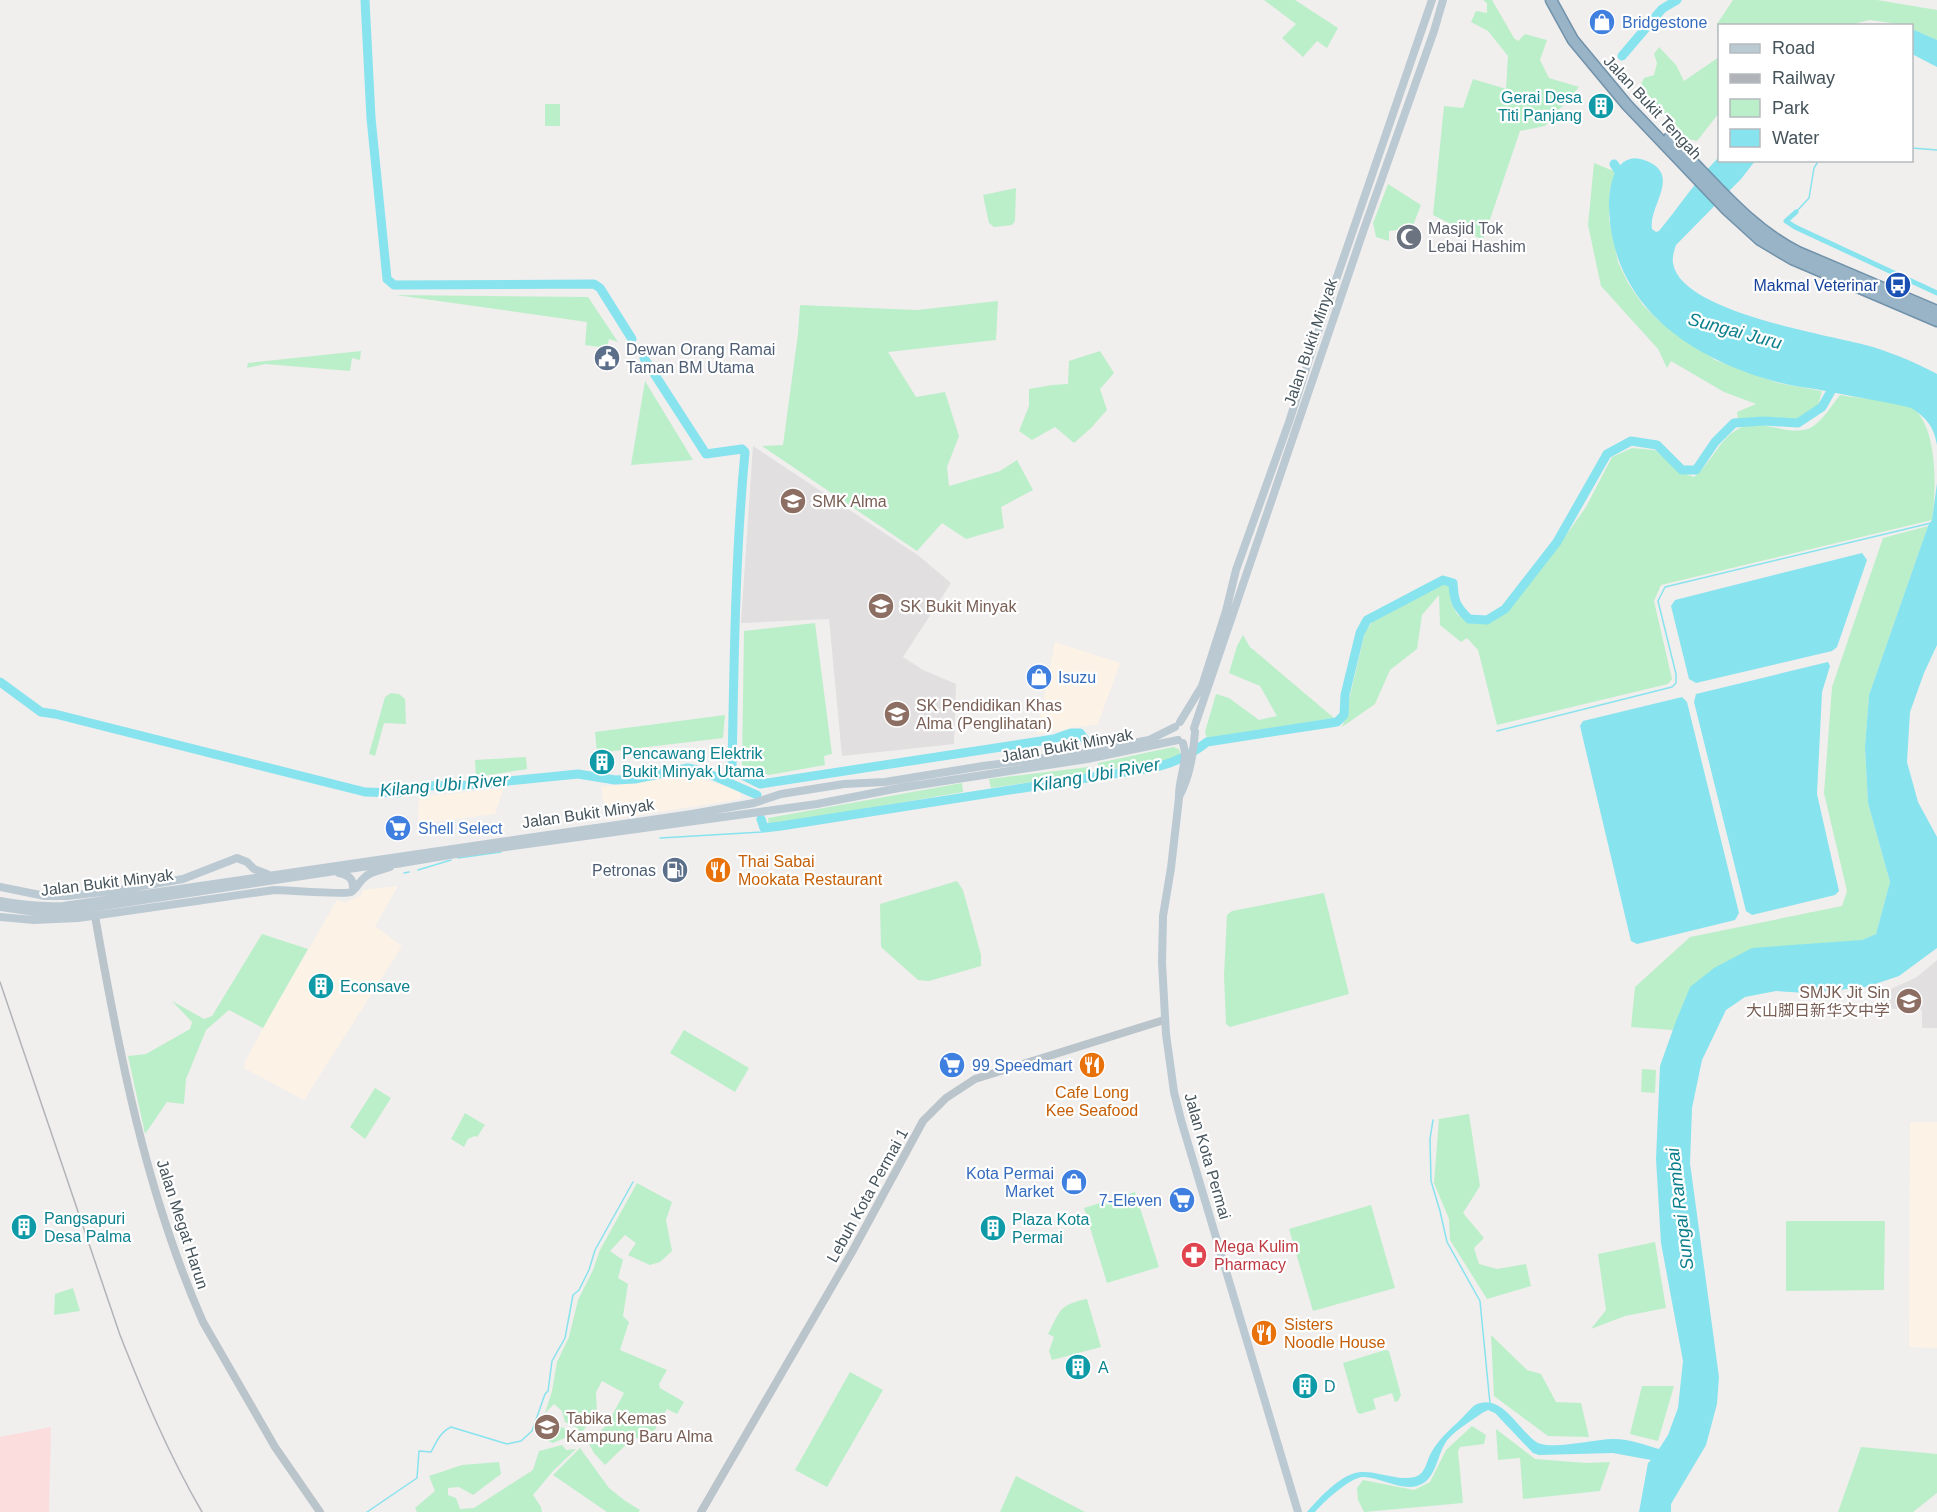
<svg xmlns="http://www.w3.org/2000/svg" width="1937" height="1512" viewBox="0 0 1937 1512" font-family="Helvetica,'Noto Sans SC',sans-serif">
  <rect width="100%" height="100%" fill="#f1eeee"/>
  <path fill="#fcf3e6" d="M1055 642 1120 663 1098 724 1037 734Z
    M689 776 740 790 741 799 607 820 601 787Z
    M504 788 495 814 418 824 419 797Z
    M398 886 375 926 402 946 304 1100 244 1068 245 1062 263 1028 337 900 345 903 361 895 363 890Z
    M1910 1122H1937V1348L1909 1347Z"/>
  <path fill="#e2dfe0" d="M753 446 919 556 951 583 903 657 923 670 956 684 954 744 842 756 829 619 741 623Z
    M1937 960V1028H1922V1010L1881 1008 1882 993 1917 977Z"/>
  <path fill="#fbddde" d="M51 1427 49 1512H0V1437Z"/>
  <path fill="#bbefc9" d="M1264 0H1295L1338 28 1327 48 1317 41 1303 57 1282 38 1296 24Z
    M1483 0H1492L1514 38 1518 41 1525 34 1547 40 1540 60 1549 78 1579 87 1545 126 1520 131 1483 240 1433 215 1444 106 1463 108 1473 79 1506 89 1508 56 1488 31 1471 22 1476 11 1487 13V3Z
    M1733 0H1877L1937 10V40L1912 29V26L1870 20 1844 26H1720L1719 56 1717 24Z
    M1659 47 1676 65 1684 81 1719 57V113L1697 141 1688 139 1640 86 1644 78 1654 75 1657 63 1654 54Z
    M545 104H560V126H545Z
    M1594 163 1616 172 1610 188 1609 219 1618 262 1628 283 1643 305 1658 320 1715 360 1778 383 1822 391 1818 406 1798 419 1758 418 1738 420 1737 412 1756 404 1724 392 1671 361 1667 368 1658 349 1601 286 1588 225Z
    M1388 184 1421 205 1412 228 1389 231V241L1376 237 1373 223Z
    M1016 188 1015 221 1012 225 994 227 989 223 983 195Z
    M396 295 588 297 618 342 609 339 607 348 585 345 587 322Z
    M998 301 996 340 888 352 916 397 945 392 959 436 947 467 949 486 1000 471 1017 460 1033 490 1001 507 1004 528 966 539 942 523 917 551 762 446 783 445 798 334 800 305 917 310Z
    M361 351 360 360 352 358 350 371 265 364 247 368 248 363Z
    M1100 351 1114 373 1100 389 1107 410 1091 428 1074 443 1055 427 1032 440 1019 431 1029 406V389L1052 385 1068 384 1069 361Z
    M645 381 693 460 631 465Z
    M1840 395C1857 398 1898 401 1913 408 1937 427 1937 486 1932 520L1661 585 1654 601 1672 679 1668 684 1497 725 1478 650 1467 638 1461 642 1440 625 1439 595 1422 615 1417 649 1390 670 1375 704 1342 727 1348 712 1349 700 1365 632 1373 621 1441 584H1447L1450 587 1451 602 1457 614 1470 623 1484 624 1496 618 1512 605 1535 571 1559 545 1586 507 1612 457 1632 448 1655 450 1680 472 1694 477C1712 463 1720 436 1742 427 1763 419 1793 438 1812 427 1823 420 1832 405 1840 395Z
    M1928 526 1869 695 1865 747 1868 803 1890 882 1876 934 1862 940 1690 987 1673 1030 1631 1027 1635 987 1690 937 1842 906 1847 891 1824 793 1832 687 1883 538Z
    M815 623 832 754 824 756 825 765 769 775 742 765 744 631Z
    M1243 635 1250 647 1334 718 1207 738 1205 732 1216 694 1229 698 1259 720 1277 716 1260 686 1229 673 1237 646Z
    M391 693 399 694 405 699 406 724 384 723 375 756 369 754 385 697Z
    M725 715 723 738 597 753 595 732Z
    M1173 747 1179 749 1180 754 1172 760 1099 771 1098 763Z
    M526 757 527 769 476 777 475 760Z
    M1088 767 1090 773 991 788 989 779Z
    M962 783 963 792 769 825 768 818Z
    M957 881 963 890 981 955V966L929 981 918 980 881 947 880 904Z
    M1324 893 1349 994 1230 1027 1226 1024 1224 975 1227 915 1232 911Z
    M262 934 308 949 263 1028 229 1010 206 1030 186 1079 184 1104 167 1102 145 1134 128 1056 146 1054 190 1029 192 1022 172 1001 204 1019 212 1016Z
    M684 1030 749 1068 735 1092 670 1053Z
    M1642 1069 1656 1070 1655 1093 1641 1092Z
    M375 1088 391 1098 365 1139 350 1127Z
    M465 1113 485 1125 477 1137 475 1136 468 1139 464 1147 451 1139Z
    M1469 1114 1480 1186 1463 1213 1484 1238 1474 1248 1479 1264 1497 1269 1526 1264 1531 1286 1487 1299 1450 1240 1449 1219 1434 1183 1439 1119Z
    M637 1183 672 1202 666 1220 672 1251 660 1262 650 1265 628 1255 636 1243 625 1235 610 1251 623 1260 618 1278 628 1284 623 1316 629 1322 620 1350 667 1370 659 1384 660 1388 684 1402 677 1414 667 1409 647 1443 634 1437 605 1465 594 1453 588 1442 607 1425 624 1393 602 1381 596 1392 597 1413 581 1433 577 1428 565 1422 562 1411 554 1404 545 1413 552 1391 557 1362 569 1337 578 1300 593 1270 600 1250Z
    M1135 1192 1159 1267 1107 1283 1084 1208Z
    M1371 1205 1395 1288 1313 1311 1289 1229Z
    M1786 1221H1885L1884 1290 1786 1291Z
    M1655 1242 1666 1308 1625 1316 1591 1329 1606 1310 1598 1254Z
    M73 1288 80 1311 54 1315 55 1294Z
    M1087 1299 1101 1347 1052 1360 1049 1351 1054 1337 1048 1334C1061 1310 1058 1305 1087 1299Z
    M1491 1335 1527 1370 1541 1374 1556 1402 1581 1403 1589 1437 1548 1436 1494 1396Z
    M1385 1350 1389 1351 1401 1395 1398 1401 1395 1402 1392 1393 1373 1399 1376 1409 1360 1414 1357 1412 1343 1363Z
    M850 1372 883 1390 827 1487 795 1470Z
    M1642 1386H1674L1658 1441 1630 1434Z
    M558 1425 574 1434 553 1443 546 1440Z
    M1472 1426 1486 1435 1484 1444 1460 1447 1458 1451 1463 1503 1364 1512 1358 1500 1357 1488 1363 1480 1414 1490 1430 1482 1446 1450Z
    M1496 1429 1535 1459 1586 1463 1610 1462 1600 1491 1523 1499 1520 1458 1498 1460Z
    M562 1445 566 1450 576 1449 553 1471 533 1495 541 1507 542 1512H417L415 1508 435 1491 429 1476 462 1465 499 1462 501 1474 473 1495 459 1487 448 1488V1495L456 1498 460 1509 474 1508 533 1470 539 1451Z
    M1861 1447 1937 1454V1493L1913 1512H1838Z
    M580 1448 609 1488 624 1500 640 1510 639 1512H607L553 1475Z
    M1016 1476 1085 1512H1000Z"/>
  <path fill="#87e3ed" d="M1912 29 1937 40V67L1912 54Z
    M1719 157 1720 160 1755 161 1741 179 1676 245C1674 251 1672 257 1673 263 1680 313 1832 335 1873 347 1895 354 1917 363 1937 374V445C1934 427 1927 418 1911 408 1885 401 1858 398 1831 392 1814 388 1795 387 1777 382 1690 358 1611 306 1609 206 1609 191 1612 164 1630 159 1637 157 1645 160 1651 163 1679 178 1648 208 1652 229L1656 232 1659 231C1679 207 1697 179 1719 157Z
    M1937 483V645L1924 673 1910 712 1907 762 1918 802 1937 837V948L1899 976 1866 987 1807 993 1776 991 1745 997 1726 1010 1702 1060 1692 1108 1690 1163 1719 1377 1717 1404 1706 1445 1671 1504V1512H1639L1648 1463 1651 1460 1613 1453 1539 1455 1533 1453 1495 1413 1488 1410 1482 1413C1473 1420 1457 1429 1449 1438 1438 1450 1438 1472 1425 1482 1407 1496 1381 1476 1362 1477 1350 1478 1323 1502 1315 1512H1307C1318 1499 1336 1480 1352 1474 1360 1471 1371 1472 1379 1474 1391 1476 1403 1480 1415 1477 1425 1474 1426 1463 1430 1455 1438 1439 1450 1430 1462 1418 1466 1414 1471 1408 1475 1405 1502 1391 1520 1433 1538 1443 1553 1450 1595 1439 1614 1439 1629 1439 1645 1445 1659 1449L1668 1435 1678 1408 1683 1361 1661 1243 1656 1159 1660 1066 1676 1021 1690 987 1714 968 1752 948 1862 940 1876 934 1890 882 1868 803 1865 747 1869 695 1928 526 1932 520Z
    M1862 553 1867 560 1837 647 1832 651 1696 683 1689 679 1671 606 1675 600Z
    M1828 662 1830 666 1822 692 1817 794 1839 891 1835 895 1752 915 1746 911 1694 702 1696 694Z
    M1682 697 1687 702 1739 913 1735 920 1637 944 1631 941 1580 726 1583 721Z"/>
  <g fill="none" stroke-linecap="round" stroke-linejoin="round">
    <path stroke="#87e3ed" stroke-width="1.5" d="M1912 148 1937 150
      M1796 212 1809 198 1814 168 1819 160
      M1497 731 1672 687 1676 683V674L1658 601 1665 587 1931 523
      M660 838 762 832 764 828
      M458 858 501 852
      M418 870 451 860
      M404 873 409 872
      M1433 1120 1430 1139 1431 1181 1440 1211 1447 1242 1480 1301 1490 1404
      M367 1512 417 1478 419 1451 431 1452C436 1443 440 1432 451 1427L507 1444 521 1441 532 1431 545 1394 548 1391 552 1361 565 1338 573 1295 579 1290 589 1270 595 1250 633 1182"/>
    <path stroke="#87e3ed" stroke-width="5" d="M1796 212 1786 221 1795 227 1937 293"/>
    <path stroke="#87e3ed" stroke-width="9" d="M365 0 371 118 387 279 394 285 594 284 600 288 632 339
      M1622 56 1662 9 1677 0
      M1614 164 1623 178
      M644 358 706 454 742 449 745 452C735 558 734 664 732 770L760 784 1054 739 1071 733H1080L1086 741
      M0 682 41 712 55 714 365 792 398 793 425 786 469 785 578 774 615 780 635 779 688 768 705 772 757 795
      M761 819 764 828 781 826 1157 767C1176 762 1191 755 1207 742L1337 722 1344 715 1345 695 1360 633 1367 620 1443 580 1453 583C1454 602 1456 606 1469 619L1487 620 1505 609 1557 542 1607 454 1631 441 1657 445 1682 470H1696L1715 442 1734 423 1764 421 1798 423 1822 407 1831 391 1833 380"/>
    <defs>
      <path id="trunk" d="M1551 0 1573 40 1627 105 1727 210 1760 240 1792 259 1937 321
        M1669 138C1710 177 1746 226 1798 252L1937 311"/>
    </defs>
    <use href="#trunk" stroke="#7092aa" stroke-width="13"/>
    <path stroke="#b9c4cb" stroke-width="8" d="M95 916C119 1053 146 1193 203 1322L275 1447 320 1512
      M701 1512 852 1252 923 1121 946 1098 975 1079 1164 1020"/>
    <path stroke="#bbc9d2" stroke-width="8" d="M1180 722 1202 686 1226 611 1236 570 1289 422 1315 341 1432 0
      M1194 728 1364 229 1434 31 1443 0
      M1183 743C1189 762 1178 778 1179 798L1171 868 1163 916 1162 963 1166 1034 1174 1092 1181 1120 1298 1512
      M1179 797C1190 776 1193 755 1195 732
      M339 873C349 875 354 879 353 890
      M0 887 45 896H67L119 890 183 879 237 858 247 862 254 869 267 874
      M0 901C21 905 41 907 63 906L692 814 754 803 781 794 844 784 885 782 983 766 1083 753 1149 740 1175 727
      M0 907 42 913 64 912 382 864H396L456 854 817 804 899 788 1087 759 1178 740
      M0 917 34 920 78 918 274 890C285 890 346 895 351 892 356 889 359 882 364 878 370 871 382 870 390 867"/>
    <use href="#trunk" stroke="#98b4c6" stroke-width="10"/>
    <path stroke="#b0b4b8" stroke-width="1.5" d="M0 982 120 1335C144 1396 169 1455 202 1512"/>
  </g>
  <defs>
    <symbol id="shop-disc" viewBox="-11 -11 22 22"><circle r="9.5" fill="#3f7fe0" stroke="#fff"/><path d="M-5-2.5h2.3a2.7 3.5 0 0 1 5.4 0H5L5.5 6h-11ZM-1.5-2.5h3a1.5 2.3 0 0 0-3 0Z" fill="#fff"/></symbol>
    <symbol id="building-disc" viewBox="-11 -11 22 22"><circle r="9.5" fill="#0f9aa8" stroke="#fff"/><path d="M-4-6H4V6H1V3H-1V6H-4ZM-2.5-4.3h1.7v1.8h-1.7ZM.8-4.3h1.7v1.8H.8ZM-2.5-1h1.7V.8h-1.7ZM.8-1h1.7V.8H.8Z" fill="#fff"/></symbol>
    <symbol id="mosque-disc" viewBox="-11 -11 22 22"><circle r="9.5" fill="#6b7280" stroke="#fff"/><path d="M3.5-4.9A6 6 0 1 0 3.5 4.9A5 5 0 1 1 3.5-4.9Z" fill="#fff"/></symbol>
    <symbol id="bus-disc" viewBox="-11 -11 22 22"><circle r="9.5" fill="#1a4fb4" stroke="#fff"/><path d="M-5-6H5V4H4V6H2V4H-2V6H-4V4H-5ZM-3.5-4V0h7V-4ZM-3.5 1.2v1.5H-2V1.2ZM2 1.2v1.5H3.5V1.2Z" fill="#fff"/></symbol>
    <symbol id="civic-disc" viewBox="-11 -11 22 22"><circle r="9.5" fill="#5c6f8a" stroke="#fff"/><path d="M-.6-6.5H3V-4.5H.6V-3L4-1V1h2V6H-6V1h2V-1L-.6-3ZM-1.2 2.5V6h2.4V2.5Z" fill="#fff"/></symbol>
    <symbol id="school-disc" viewBox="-11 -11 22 22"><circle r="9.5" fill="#8d6e63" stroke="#fff"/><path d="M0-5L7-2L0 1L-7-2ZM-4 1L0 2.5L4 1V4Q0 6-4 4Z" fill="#fff"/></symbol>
    <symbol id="supermarket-disc" viewBox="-11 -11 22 22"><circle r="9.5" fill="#3f7fe0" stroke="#fff"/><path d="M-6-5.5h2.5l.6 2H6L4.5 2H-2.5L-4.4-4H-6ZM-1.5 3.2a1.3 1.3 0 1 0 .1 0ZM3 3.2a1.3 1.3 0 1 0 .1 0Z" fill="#fff"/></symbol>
    <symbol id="fuel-disc" viewBox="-11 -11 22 22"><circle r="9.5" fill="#5c6f8a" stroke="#fff"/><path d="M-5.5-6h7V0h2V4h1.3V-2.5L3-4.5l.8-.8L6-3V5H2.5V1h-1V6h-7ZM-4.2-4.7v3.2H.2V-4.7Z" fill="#fff"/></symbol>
    <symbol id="restaurant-disc" viewBox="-11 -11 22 22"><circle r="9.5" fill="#e8710a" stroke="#fff"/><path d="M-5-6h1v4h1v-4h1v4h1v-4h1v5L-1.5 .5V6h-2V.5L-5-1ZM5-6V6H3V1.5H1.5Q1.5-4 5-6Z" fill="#fff"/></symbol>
    <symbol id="pharmacy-disc" viewBox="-11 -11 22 22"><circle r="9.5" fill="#e0444e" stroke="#fff"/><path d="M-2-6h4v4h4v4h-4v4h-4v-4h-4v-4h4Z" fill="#fff"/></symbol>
  </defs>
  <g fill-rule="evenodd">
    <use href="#shop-disc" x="1587" y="7" width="30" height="30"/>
    <use href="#building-disc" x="1586" y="91" width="30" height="30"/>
    <use href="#mosque-disc" x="1394" y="222" width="30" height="30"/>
    <use href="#bus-disc" x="1883" y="270" width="30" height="30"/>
    <use href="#civic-disc" x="592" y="343" width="30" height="30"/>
    <use href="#school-disc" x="778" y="486" width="30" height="30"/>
    <use href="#school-disc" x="866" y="591" width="30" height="30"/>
    <use href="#shop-disc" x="1024" y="662" width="30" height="30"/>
    <use href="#school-disc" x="882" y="699" width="30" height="30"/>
    <use href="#building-disc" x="587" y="747" width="30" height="30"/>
    <use href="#supermarket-disc" x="383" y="813" width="30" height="30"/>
    <use href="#fuel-disc" x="660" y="855" width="30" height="30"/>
    <use href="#restaurant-disc" x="703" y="855" width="30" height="30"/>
    <use href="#building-disc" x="306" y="971" width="30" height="30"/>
    <use href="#school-disc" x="1894" y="986" width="30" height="30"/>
    <use href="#supermarket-disc" x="937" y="1050" width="30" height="30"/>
    <use href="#restaurant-disc" x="1077" y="1050" width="30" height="30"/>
    <use href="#shop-disc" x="1059" y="1167" width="30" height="30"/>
    <use href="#supermarket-disc" x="1167" y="1185" width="30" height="30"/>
    <use href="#building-disc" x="9" y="1212" width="30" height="30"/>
    <use href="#building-disc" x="978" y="1213" width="30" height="30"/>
    <use href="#pharmacy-disc" x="1179" y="1240" width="30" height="30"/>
    <use href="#restaurant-disc" x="1249" y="1318" width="30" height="30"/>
    <use href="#building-disc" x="1063" y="1352" width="30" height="30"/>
    <use href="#building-disc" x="1290" y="1371" width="30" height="30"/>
    <use href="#school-disc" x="532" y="1412" width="30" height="30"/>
  </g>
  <g text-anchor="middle" stroke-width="4.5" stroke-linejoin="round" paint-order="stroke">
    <g font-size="16" fill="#366cbe" stroke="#fff" text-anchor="start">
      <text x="1622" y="28">Bridgestone</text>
      <text x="1058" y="683">Isuzu</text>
      <text x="418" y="834">Shell Select</text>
      <text x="972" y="1071">99 Speedmart</text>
      <text x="1054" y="1179" text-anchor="end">Kota Permai<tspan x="1054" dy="18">Market</tspan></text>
      <text x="1162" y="1206" text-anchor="end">7-Eleven</text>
    </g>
    <g font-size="16" fill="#0d838f" stroke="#fff" text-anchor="start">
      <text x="1582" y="103" text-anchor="end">Gerai Desa<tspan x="1582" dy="18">Titi Panjang</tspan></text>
      <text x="622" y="759">Pencawang Elektrik<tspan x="622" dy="18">Bukit Minyak Utama</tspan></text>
      <text x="340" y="992">Econsave</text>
      <text x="44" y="1224">Pangsapuri<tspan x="44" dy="18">Desa Palma</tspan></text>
      <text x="1012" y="1225">Plaza Kota<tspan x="1012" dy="18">Permai</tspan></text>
      <text x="1098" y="1373">A</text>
      <text x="1324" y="1392">D</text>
    </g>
    <g font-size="16" fill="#46545c" stroke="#fff">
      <text transform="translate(1653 107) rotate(47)" y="6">Jalan Bukit Tengah</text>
      <text transform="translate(1310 342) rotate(-71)" y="6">Jalan Bukit Minyak</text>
      <text transform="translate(1067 745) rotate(-10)" y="6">Jalan Bukit Minyak</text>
      <text transform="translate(588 813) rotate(-8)" y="6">Jalan Bukit Minyak</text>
      <text transform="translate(107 882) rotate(-7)" y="6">Jalan Bukit Minyak</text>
      <text transform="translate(1208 1156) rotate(74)" y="6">Jalan Kota Permai</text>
      <text transform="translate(867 1195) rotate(-61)" y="6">Lebuh Kota Permai 1</text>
      <text transform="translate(183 1224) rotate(72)" y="6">Jalan Megat Harun</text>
    </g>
    <g font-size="16" fill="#5b616d" stroke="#fff" text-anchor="start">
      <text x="1428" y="234">Masjid Tok<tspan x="1428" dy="18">Lebai Hashim</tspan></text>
    </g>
    <g font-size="16" fill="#164399" stroke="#fff" text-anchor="end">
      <text x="1878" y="291">Makmal Veterinar</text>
    </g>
    <g font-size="16" fill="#4e5e75" stroke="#fff" text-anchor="start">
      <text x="626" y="355">Dewan Orang Ramai<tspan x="626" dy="18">Taman BM Utama</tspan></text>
      <text x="656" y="876" text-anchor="end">Petronas</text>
    </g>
    <g font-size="16" fill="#785e54" stroke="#fff" text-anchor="start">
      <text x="812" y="507">SMK Alma</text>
      <text x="900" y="612">SK Bukit Minyak</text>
      <text x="916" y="711">SK Pendidikan Khas<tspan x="916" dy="18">Alma (Penglihatan)</tspan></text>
      <text x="1890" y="998" text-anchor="end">SMJK Jit Sin<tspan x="1890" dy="18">大山脚日新华文中学</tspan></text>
      <text x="566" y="1424">Tabika Kemas<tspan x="566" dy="18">Kampung Baru Alma</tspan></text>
    </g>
    <g font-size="16" fill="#c56008" stroke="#fff" text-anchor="start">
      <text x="738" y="867">Thai Sabai<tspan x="738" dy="18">Mookata Restaurant</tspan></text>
      <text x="1092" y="1098" text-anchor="middle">Cafe Long<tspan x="1092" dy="18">Kee Seafood</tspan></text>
      <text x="1284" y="1330">Sisters<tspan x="1284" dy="18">Noodle House</tspan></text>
    </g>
    <g font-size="16" fill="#be3a42" stroke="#fff" text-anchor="start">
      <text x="1214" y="1252">Mega Kulim<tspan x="1214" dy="18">Pharmacy</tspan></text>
    </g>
    <g font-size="18" font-style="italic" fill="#0b7f8c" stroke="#fff">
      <text transform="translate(1735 331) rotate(15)" y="6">Sungai Juru</text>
      <text transform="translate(1096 775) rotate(-10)" y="6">Kilang Ubi River</text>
      <text transform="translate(444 785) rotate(-5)" y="6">Kilang Ubi River</text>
      <text transform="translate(1680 1209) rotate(-97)" y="6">Sungai Rambai</text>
    </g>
  </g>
  <rect x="1718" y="24" width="195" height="138" fill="#ffffff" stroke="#b5bbbe" stroke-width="1.5"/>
  <rect x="1730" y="44" width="30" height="9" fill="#bbc9d2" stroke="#b5bbbe" stroke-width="1.5"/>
  <text x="1772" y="54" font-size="18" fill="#46545c">Road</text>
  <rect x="1730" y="74" width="30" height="9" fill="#b0b4b8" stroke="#b5bbbe" stroke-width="1.5"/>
  <text x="1772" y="84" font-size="18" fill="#46545c">Railway</text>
  <rect x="1730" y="99" width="30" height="18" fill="#bbefc9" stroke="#b5bbbe" stroke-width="1.5"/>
  <text x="1772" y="114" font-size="18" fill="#46545c">Park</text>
  <rect x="1730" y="129" width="30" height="18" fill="#87e3ed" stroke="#b5bbbe" stroke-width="1.5"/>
  <text x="1772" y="144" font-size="18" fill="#46545c">Water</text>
</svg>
